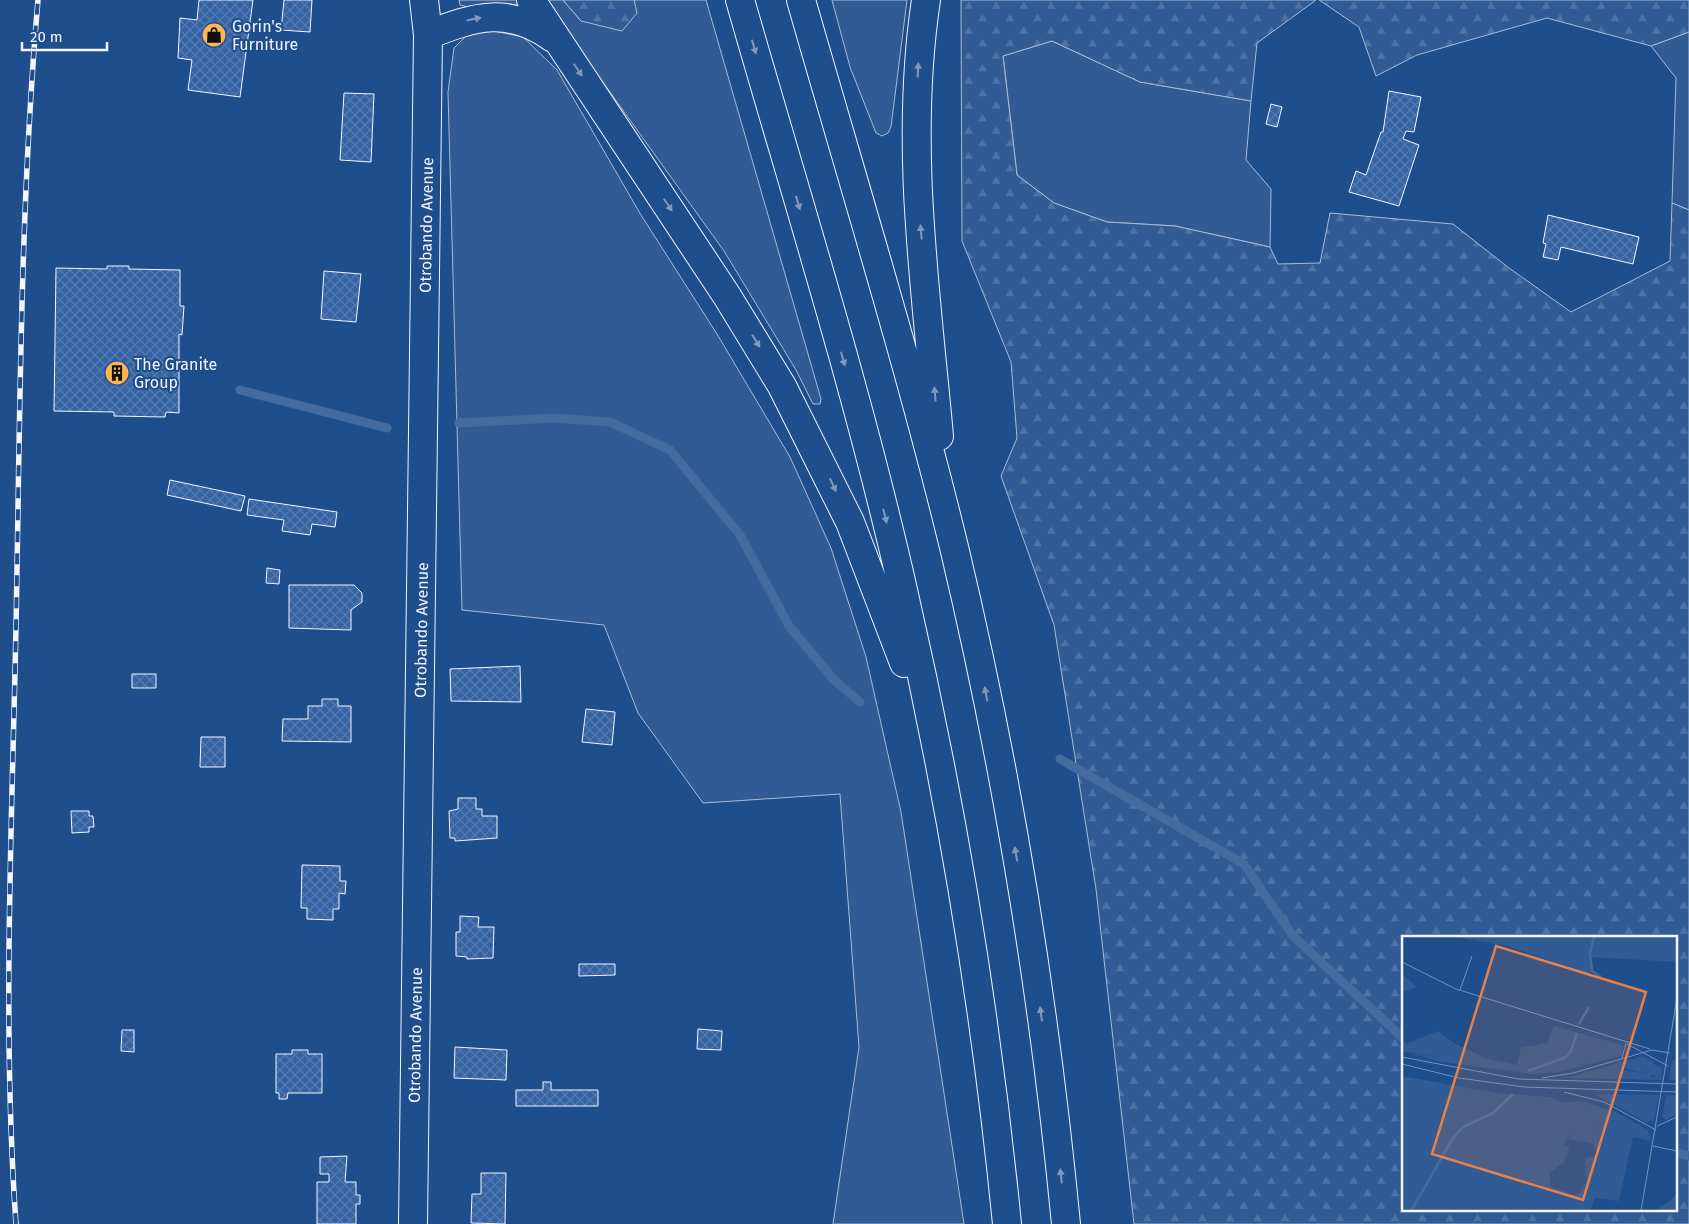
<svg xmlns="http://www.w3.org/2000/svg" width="1689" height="1224" viewBox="0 0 1689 1224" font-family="'Fira Sans',sans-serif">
  <defs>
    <pattern id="forest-firs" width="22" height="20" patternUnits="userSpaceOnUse" patternTransform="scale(1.25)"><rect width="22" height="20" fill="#305b95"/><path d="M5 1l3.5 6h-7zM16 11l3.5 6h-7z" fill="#4e73a5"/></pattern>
    <pattern id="building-cross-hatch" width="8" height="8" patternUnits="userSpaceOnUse" patternTransform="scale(1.25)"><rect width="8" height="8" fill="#3563a3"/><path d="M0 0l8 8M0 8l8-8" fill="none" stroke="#537ab1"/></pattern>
  </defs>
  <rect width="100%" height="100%" fill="#1f4e8c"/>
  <path fill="#305b95" stroke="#a8bbd7" d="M459 0H517L523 9 468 7 460 5Z
    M546 0H563L581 21 636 13 634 0H706L821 399 820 404H813L796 370 724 251 571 38Z
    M832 0H907L891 127 888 133 882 136 876 133 850 67Z
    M494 31 523 37 557 70 641 215 717 334 790 457 831 548 866 657 901 812 964 1224H833L859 1047 840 794 703 803 638 713 604 625 462 610 448 92 454 48 469 33Z
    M1689 32V210L1672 203 1676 78 1651 46Z
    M1052 41 1140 82 1251 101 1246 160 1271 189 1270 247 1175 226 1107 222 1054 203 1017 175 1003 56Z"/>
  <path fill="url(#forest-firs)" stroke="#a8bbd7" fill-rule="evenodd" d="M563 0H634L637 13 622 31 581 21Z
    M961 0H1316L1257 43 1251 101 1140 82 1052 41 1003 56 1017 175 1054 203 1107 222 1175 226 1270 247 1278 264 1320 263 1330 213 1453 224 1509 268 1571 312 1670 261 1672 203 1689 210V1224H1134L1096 889 1054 625 1001 476 1017 438 1011 362 962 241ZM1403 938H1675V1210H1403Z
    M1319 0H1689V32L1651 46 1547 18 1417 55 1376 76 1359 27Z"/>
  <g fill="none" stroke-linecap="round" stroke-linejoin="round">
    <path stroke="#446ba0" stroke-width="9" d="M240 390 387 428
      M459 423 554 418 610 422 670 450 740 535 789 626 835 681 860 702
      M1060 759 1244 864 1293 936 1403 1038
      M1675 1152 1689 1156"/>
  </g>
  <path fill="url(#building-cross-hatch)" stroke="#f2f6ff" d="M199 0H253L240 97 188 90 192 60 178 58 180 18 197 20Z
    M284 0H312L310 32 281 30Z
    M1389 91 1421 97 1414 132 1406 131 1403 139 1419 145 1399 206 1349 192 1356 171 1366 175 1381 132H1383Z
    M344 93 374 94 371 162 340 160Z
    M1271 104 1282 107 1277 127 1266 124Z
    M1548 215 1639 237 1633 264 1561 247 1558 260 1543 257 1546 244 1543 243Z
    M107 266H129V269L180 270V306H184L182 335 179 334V413L166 412 165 417 114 416V412L54 411 56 268 107 269Z
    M324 271 361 274 356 322 321 319Z
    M170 480 245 496 241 511 167 495Z
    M249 499 337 512 335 527 312 524 310 535 282 531 284 520 247 515Z
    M267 568 280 570 279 584 266 583Z
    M289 585H354L362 593V602L351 610V630L289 628Z
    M520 666 521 702 451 701 450 669Z
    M132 674H156V688H132Z
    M322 699H338V706H351V742L282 741 283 719H308V706H322Z
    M586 709 615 712 612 745 582 742Z
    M201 737H225V767H200Z
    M458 798H476V809H482V816H497V838L455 841V838H450L449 811 458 809Z
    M71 811H89V816H93L94 827H89V832L72 833Z
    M302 865 340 866V881H346L345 894 339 893V909H333V920L307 919V908H301Z
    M460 916 479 917 478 927H494L493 958 467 959V957L456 956V932H460Z
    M579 964H615V975L579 976Z
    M698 1029 722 1031 721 1050 697 1049Z
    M122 1030H134V1052L121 1051Z
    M455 1047 507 1050 506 1080 454 1078Z
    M292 1050H308V1054H322V1093H288L287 1099H279V1093H276V1054H292Z
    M543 1082H551V1090H598V1106H516V1090H543Z
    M347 1156 345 1182H356V1195H360V1204H356V1224H317V1182H329V1174H320V1157Z
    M481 1173H506L505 1224 471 1223 472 1194H481Z"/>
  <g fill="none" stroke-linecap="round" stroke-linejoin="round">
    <defs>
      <path id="secondary" d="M413 1224 428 35 424 0"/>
      <path id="highway" d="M531 0 727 296 782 386 850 522 904 663
        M740 0C796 196 858 391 903 590 951 799 986 1010 1007 1224
        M801 0C853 182 909 363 954 547 1007 769 1044 996 1066 1224
        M926 0C904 145 926 291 939 436
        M428 35C475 16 509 6 553 38"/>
    </defs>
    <use href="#secondary" stroke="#f2f6ff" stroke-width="30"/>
    <use href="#highway" stroke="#f2f6ff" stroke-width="30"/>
    <use href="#secondary" stroke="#1f4e8c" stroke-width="28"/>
    <use href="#highway" stroke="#1f4e8c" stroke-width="28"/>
    <defs>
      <path id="rail" d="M16 1224C2 1026 12 826 16 627 20 418 20 208 38 0"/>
    </defs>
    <use href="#rail" stroke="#f2f6ff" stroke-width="5.5"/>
    <use href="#rail" stroke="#1f4e8c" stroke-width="4" stroke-dasharray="11" stroke-linecap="butt"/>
  </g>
  <defs><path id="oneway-solid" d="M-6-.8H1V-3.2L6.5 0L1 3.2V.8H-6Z" transform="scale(1.25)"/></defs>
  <g fill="#7e9ac0">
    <use href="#oneway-solid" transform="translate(474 19) rotate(-11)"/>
    <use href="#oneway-solid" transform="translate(754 47) rotate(74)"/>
    <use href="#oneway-solid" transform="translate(578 70) rotate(56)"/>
    <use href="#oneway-solid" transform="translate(918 70) rotate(-87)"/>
    <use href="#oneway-solid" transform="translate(798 203) rotate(74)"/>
    <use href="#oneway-solid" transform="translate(668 205) rotate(56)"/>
    <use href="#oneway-solid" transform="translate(921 232) rotate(-95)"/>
    <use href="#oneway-solid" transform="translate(756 341) rotate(58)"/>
    <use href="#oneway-solid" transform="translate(843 359) rotate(74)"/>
    <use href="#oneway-solid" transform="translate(935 394) rotate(-95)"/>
    <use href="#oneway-solid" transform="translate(833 485) rotate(65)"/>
    <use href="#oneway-solid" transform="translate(885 516) rotate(76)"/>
    <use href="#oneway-solid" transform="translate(986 694) rotate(-101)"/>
    <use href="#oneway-solid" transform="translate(1016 854) rotate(-100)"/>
    <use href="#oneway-solid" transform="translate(1041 1014) rotate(-98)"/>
    <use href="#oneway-solid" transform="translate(1061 1176) rotate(-97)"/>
  </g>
  <defs>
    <symbol id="shop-disc" viewBox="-11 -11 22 22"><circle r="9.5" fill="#ffb74d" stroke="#1f4e8c"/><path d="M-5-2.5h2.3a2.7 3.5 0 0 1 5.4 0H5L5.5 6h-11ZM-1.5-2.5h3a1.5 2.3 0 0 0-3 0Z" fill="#111"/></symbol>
    <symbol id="building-disc" viewBox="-11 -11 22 22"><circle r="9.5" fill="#ffb74d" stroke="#1f4e8c"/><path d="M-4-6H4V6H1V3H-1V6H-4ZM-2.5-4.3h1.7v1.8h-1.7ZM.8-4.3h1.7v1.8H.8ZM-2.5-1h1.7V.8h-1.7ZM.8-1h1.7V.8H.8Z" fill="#111"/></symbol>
  </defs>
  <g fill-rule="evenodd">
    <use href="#shop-disc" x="200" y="21" width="28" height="28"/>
    <use href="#building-disc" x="103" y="359" width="28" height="28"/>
  </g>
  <g text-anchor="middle" stroke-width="4" stroke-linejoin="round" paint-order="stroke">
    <g font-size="16" fill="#f2f6ff" stroke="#1f4e8c" text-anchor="start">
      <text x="232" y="32">Gorin's<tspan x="232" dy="18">Furniture</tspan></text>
      <text x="134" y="370">The Granite<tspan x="134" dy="18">Group</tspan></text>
    </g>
    <g font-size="16" fill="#f2f6ff" stroke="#1f4e8c">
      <text transform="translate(426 225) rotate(-89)" y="6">Otrobando Avenue</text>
      <text transform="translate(421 630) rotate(-89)" y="6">Otrobando Avenue</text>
      <text transform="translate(415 1035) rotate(-89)" y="6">Otrobando Avenue</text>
    </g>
  </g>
  <g transform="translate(1402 936)">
    <rect width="275" height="275" fill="#1f4e8c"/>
    <path d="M152 90 216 108 221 110 220 119 158 136 131 138 40 126 6 117 36 121 52 107 83 122 115 129 119 112 145 107ZM241 120 260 131 259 144 164 142ZM253 127 260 133 251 142 248 138 219 134ZM275 122V144H267L270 125ZM204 158 257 159 252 184 244 186 194 159ZM264 159 275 160V179L264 184 260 181ZM185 175 200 177V184L185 206 166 203 175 184ZM157 254 172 259 177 257V273L149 275ZM50 256 56 261 50 275H29L33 263Z" fill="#305b95" fill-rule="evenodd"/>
    <path d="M0 38 15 51 0 56ZM36 95 52 107 36 121 0 115V103L4 108ZM240 121 260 133 258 141 217 131 220 127ZM0 140 94 157 148 161 162 167 178 165 214 176 246 194 249 205 231 201 217 265 193 262 188 275H175L177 257 184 246 183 222 195 218 192 209 185 206 200 184V178L185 175 164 203 162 209 168 212 162 226 147 237 149 251 157 254 149 275H50L55 261 50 256 34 263 29 275H0ZM248 159H257L256 164 239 178 211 165 213 161 245 163ZM275 257V275H252L268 265Z" fill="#305b95"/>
    <path d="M47 0H275V26L189 21 188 38 105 10Z" fill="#305b95"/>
    <path fill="none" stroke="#446ba0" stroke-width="2.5" d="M192 0 188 17 190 35 199 41M177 88 187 71M126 135 164 121 169 115 175 97M9 275 51 202 61 191 91 177 111 158"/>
    <path fill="none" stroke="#7391ba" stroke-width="1" d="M0 26 54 53 248 113M58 54 70 20M225 108 266 130M250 114 268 117M0 121 116 143 275 148M220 122 224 107M0 128 57 142 122 151 275 156M140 142 171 137 250 114M162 156 202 166 254 194M255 190 275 181M251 210 275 215M239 275 275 62"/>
    <path fill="#ea8049" fill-opacity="0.15" stroke="#ea8049" stroke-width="2.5" d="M94 10 244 56 181 264 30 218Z"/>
    <rect width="275" height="275" fill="none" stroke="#f2f6ff" stroke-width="2.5"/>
  </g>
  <path d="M22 42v8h85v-8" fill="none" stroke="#f2f6ff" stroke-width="2.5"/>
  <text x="30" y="42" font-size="15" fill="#f2f6ff" stroke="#1f4e8c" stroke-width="4" paint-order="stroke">20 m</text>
</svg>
